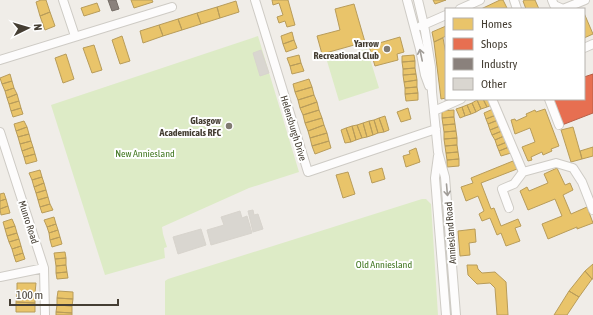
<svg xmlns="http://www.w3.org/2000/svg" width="593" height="315" viewBox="0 0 593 315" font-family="'Asap Condensed',sans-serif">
  <rect width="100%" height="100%" fill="#f0ede8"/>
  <path fill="#ddebc6" d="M258 36 299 172 249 188 162 227 163 234 167 247 164 248 165 258 105 275 51 105Z
    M367 49 379 88 339 101 327 61Z
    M422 199H426L431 204 438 315H165V281L168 279Z"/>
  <path fill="#e9c46a" stroke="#b89c5a" d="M41 0H46L50 12 40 16 36 2Z
    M131 0H152L153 2 134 8Z
    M272 0H288L295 25 287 27 285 21 279 23 277 17 283 15 279 3 273 5Z
    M433 0H446L435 4Z
    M500 0H503L507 8 481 9Z
    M525 0H535L539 9H526L523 1Z
    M236 1 239 12 220 18 217 7Z
    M97 3 100 11 84 16 81 8Z
    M354 4 365 42 322 54 317 36 340 30 335 9Z
    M217 7 220 18 201 24 197 13Z
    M50 12 55 26 45 30 40 16Z
    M197 13 201 24 182 30 178 19Z
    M584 13 593 34 584 38Z
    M178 19 182 30 163 36 159 25Z
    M159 25 163 36 143 43 140 31Z
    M446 26V36L434 42 432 32Z
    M292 32 294 40 283 44 281 36Z
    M122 36 130 61 120 64 112 40Z
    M400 37 404 52 397 54 398 60 375 66 369 46Z
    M443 38 446 54V98L441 99 434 42Z
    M294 40 297 48 286 52 283 44Z
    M94 45 102 70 92 73 83 48Z
    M66 54 74 79 63 83 55 58Z
    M299 55 301 63 290 66 287 58Z
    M414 55 415 61 402 62V56Z
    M415 61V68L403 69 402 62Z
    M301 63 304 71 292 74 290 66Z
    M415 68 416 74 403 75V69Z
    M10 74 12 81 2 84 0 78Z
    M416 74 417 80 404 82 403 75Z
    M309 79 312 87 295 92 293 84Z
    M417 80V87L405 88 404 82Z
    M12 81 14 88 5 91 2 84Z
    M312 87 314 95 298 100 295 92Z
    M417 87 418 93 405 94V88Z
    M14 88 17 94 7 98 5 91Z
    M418 93V100L406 101 405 94Z
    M17 94 19 101 9 104 7 98Z
    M314 95 317 102 300 108 298 100Z
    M480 99H483L487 107 481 109 477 100Z
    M483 99H489L492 105 487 107Z
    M477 100 481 109 476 112 472 103Z
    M19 101 21 108 11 111 9 104Z
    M317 102 319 110 303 115 300 108Z
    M472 103 476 112 471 114 467 105Z
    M467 105 471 114 465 116 462 107Z
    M462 107 465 116 460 118 456 109Z
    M21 108 23 114 13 117 11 111Z
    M408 108 411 119 401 122 397 112Z
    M493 109 496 115 486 119 484 113Z
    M545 109 559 146 551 149 552 151 543 155 542 152 531 157 532 160 528 161 522 147 535 142 530 128 515 134 511 120 515 119 516 121 527 116 526 114 535 110 536 112Z
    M319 110 322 118 305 123 303 115Z
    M454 110V117L442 118V111Z
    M496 115 498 120 488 124 486 119Z
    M385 116 389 130 384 132 379 118Z
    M454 117 455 124 443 125 442 118Z
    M322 118 324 125 308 131 305 123Z
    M379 118 384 132 378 133 374 120Z
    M374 120 378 133 373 135 369 121Z
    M498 120 500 126 490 130 488 124Z
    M24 121 27 127 16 131 14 124Z
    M369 121 373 135 367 137 363 123Z
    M363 123 367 137 362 138 357 125Z
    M455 124 456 131 444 132 443 125Z
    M324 125 327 133 310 138 308 131Z
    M357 125 362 138 356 140 352 126Z
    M352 126 356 140 351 142 346 128Z
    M500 126 502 131 492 135 490 130Z
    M27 127 29 134 18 137 16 131Z
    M573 127 582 159 571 162 561 130Z
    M346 128 351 142 345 143 341 130Z
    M456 131 457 138 444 139V132Z
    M502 131 504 136 495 140 492 135Z
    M327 133 329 141 312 146 310 138Z
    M29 134 31 141 20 144 18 137Z
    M504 136 507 142 497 146 495 140Z
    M457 138V145L445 146 444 139Z
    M31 141 33 147 22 151 20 144Z
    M329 141 331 148 315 154 312 146Z
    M507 142 509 147 499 151 497 146Z
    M457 145 458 152 446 153 445 146Z
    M33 147 35 154 24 157 22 151Z
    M509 147 511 153 501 156 499 151Z
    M593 147V156L582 159 580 151Z
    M416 148 420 162 406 167 403 156 410 154 409 151Z
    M458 152 459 159 447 160 446 153Z
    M35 154 37 161 26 164 24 157Z
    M459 159V166L447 167V160Z
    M513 161 517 169 481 183 491 209 494 208 501 226 518 219 521 226 515 228 520 241 506 246 501 233 497 235 490 218 482 221 479 214 484 211 478 196 466 201 461 187 473 183 471 178Z
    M382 168 385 179 372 183 369 172Z
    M557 168 565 185 570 183 573 190 563 195 571 214 587 207 593 223 577 229V227L548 239 542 224 562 216 555 199 528 210 520 191 527 187 529 191 548 183 544 174Z
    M40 170 42 177 32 180 29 173Z
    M348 172 355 194 343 198 336 175Z
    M42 177 44 183 34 187 32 180Z
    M44 183 46 190 36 193 34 187Z
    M46 190 48 197 38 200 36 193Z
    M4 193 6 199 0 201V194Z
    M48 197 50 204 40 207 38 200Z
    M6 199 8 206 0 209V201Z
    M50 204 53 210 42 213 40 207Z
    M8 206 10 213 1 215 0 209Z
    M54 217 56 224 47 227 44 220Z
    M12 219 15 226 5 229 3 222Z
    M56 224 58 230 49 233 47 227Z
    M15 226 17 233 7 236 5 229Z
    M475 229 476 242 469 243 470 255 460 256 458 231Z
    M58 230 60 237 50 240 49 233Z
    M17 233 19 239 9 242 7 236Z
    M60 237 62 244 52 247 50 240Z
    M19 239 21 246 12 249 9 242Z
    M21 246 23 253 14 256 12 249Z
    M65 252 66 258 55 259 54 253Z
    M23 253 25 259 16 262 14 256Z
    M66 258V265L56 266 55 259Z
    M593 264V279H592L585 271Z
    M66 265 67 272 56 273V266Z
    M467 265H477L478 269 482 273 495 272 506 282 508 315H497L495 288 490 283 477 284 468 275Z
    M585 271 592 279 579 297 569 291Z
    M67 272 68 278 57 279 56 273Z
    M17 283H36L35 293H17Z
    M58 291 73 292V299L57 298Z
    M569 291 579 297 567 315H554Z
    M17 293H35V303L16 302Z
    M57 298 73 299 72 306 57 305Z
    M16 302 35 303V312H16Z
    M57 305 72 306V313L56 312Z
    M56 312 72 313V315H56Z"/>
  <path fill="#e76f51" stroke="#b66048" d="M593 74V113L562 125 552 99H584V77Z"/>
  <path fill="#8a817c" stroke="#756d66" d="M108 0H116L119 9 112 11Z"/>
  <path fill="#d9d6d0" stroke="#d8d4cd" d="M261 50 269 73 260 76 253 53Z
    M253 210 254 215 258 214 263 229 253 232 248 211Z
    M240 211 242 218 247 216 252 233 211 245 207 230 224 225 221 217Z
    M201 229 206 245 178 254 173 237Z"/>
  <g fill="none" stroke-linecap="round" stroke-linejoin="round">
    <defs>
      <path id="minor" d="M63 0 75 36
        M255 0 308 172 436 129
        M407 0 420 49 425 75 429 86
        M418 0 424 25 431 67 432 92 438 152 445 177 456 315
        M514 0 517 9
        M552 0 554 5 563 9 585 0
        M460 9 480 0
        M421 26 446 15
        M584 48 593 44
        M0 60 172 7
        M492 99 523 172
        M549 99 559 125
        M434 111 461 99
        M0 132 44 268 45 315
        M438 156 435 178 446 315
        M523 172 556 163 573 168 582 182 593 210
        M509 208 502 189 514 184 523 172
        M0 277 44 268"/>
    </defs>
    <use href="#minor" stroke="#cecbc5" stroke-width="10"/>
    <use href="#minor" stroke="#fdfcfc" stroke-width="8"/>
  </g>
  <defs><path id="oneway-shaft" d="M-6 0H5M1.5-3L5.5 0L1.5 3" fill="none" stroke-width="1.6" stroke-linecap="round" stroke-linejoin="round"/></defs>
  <g stroke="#a19d98">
    <use href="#oneway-shaft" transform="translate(421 55) rotate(-102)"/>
    <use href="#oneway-shaft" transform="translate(447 190) rotate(85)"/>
  </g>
  <g fill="#817b72" stroke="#fff" stroke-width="1.5">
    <circle cx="387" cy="49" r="4"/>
    <circle cx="229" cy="126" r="4"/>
  </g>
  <g text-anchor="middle" stroke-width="4" stroke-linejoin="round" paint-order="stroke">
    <g font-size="10" font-weight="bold" fill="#453e33" stroke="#fff" text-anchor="end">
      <text x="379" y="47">Yarrow<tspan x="379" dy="12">Recreational Club</tspan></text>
      <text x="221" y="124">Glasgow<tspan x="221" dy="12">Academicals RFC</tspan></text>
    </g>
    <g font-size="10" fill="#453e33" stroke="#fff">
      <text transform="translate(294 128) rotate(73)" y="4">Helensburgh Drive</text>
      <text transform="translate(29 222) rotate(72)" y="4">Munro Road</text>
      <text transform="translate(450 233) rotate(-94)" y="4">Anniesland Road</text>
    </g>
    <g font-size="10" fill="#447924" stroke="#fff">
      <text x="145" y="157">New Anniesland</text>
      <text x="384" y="268">Old Anniesland</text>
    </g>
  </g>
  <rect x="445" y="8" width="140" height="92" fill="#ffffff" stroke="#b5b2ad"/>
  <rect x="453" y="18" width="20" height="12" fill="#e9c46a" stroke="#b5b2ad"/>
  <text x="481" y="28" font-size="12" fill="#453e33">Homes</text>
  <rect x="453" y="38" width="20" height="12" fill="#e76f51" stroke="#b5b2ad"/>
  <text x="481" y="48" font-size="12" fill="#453e33">Shops</text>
  <rect x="453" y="58" width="20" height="12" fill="#8a817c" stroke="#b5b2ad"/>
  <text x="481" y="68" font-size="12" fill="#453e33">Industry</text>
  <rect x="453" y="78" width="20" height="12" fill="#d9d6d0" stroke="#b5b2ad"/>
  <text x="481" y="88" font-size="12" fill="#453e33">Other</text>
  <g transform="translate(28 28) rotate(85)" stroke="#ffffff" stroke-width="3" paint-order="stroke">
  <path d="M0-3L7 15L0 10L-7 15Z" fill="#453e33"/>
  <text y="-6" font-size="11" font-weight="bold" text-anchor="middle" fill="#453e33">N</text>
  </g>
  <path d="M10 299v6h108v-6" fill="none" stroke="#453e33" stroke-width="2"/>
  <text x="16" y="299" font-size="12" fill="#453e33" stroke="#ffffff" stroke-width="3" paint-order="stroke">100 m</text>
</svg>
